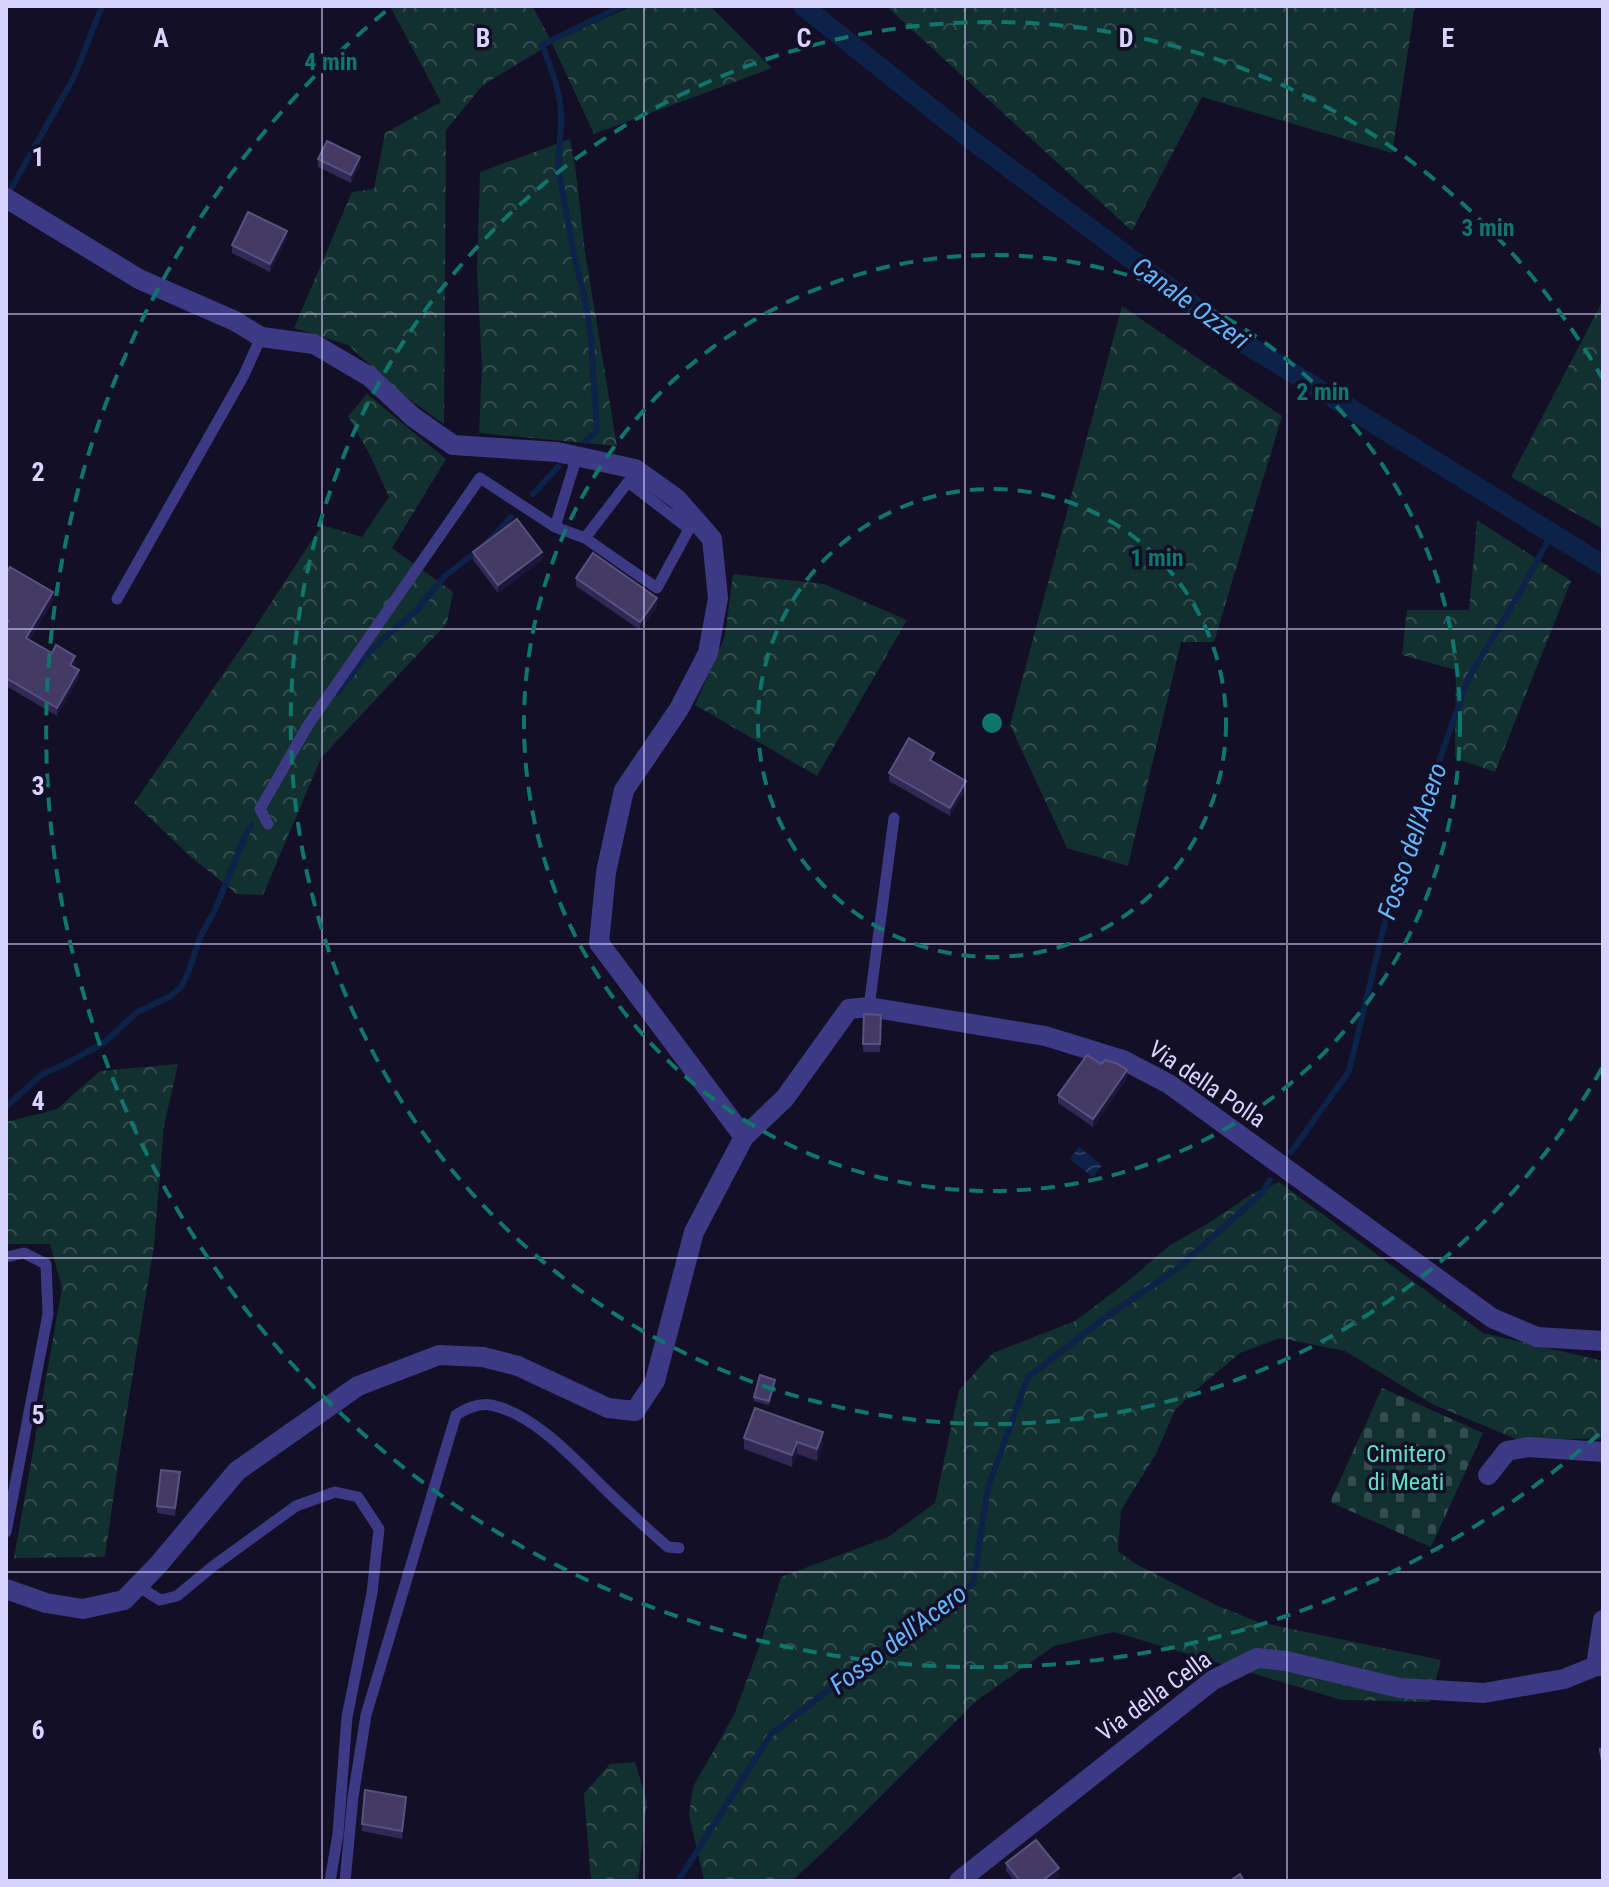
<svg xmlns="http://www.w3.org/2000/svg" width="1609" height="1887" viewBox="0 0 1609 1887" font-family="'Roboto Condensed',sans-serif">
  <defs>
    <pattern id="forest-crowns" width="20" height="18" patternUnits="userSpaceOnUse" patternTransform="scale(2)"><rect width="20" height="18" fill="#12302f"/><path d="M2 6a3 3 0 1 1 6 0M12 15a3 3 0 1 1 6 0" fill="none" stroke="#344d4e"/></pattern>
    <pattern id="cemetery-stones" width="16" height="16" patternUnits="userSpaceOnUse" patternTransform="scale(2)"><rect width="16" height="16" fill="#12302f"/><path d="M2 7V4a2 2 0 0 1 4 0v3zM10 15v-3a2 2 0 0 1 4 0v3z" fill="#344d4e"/></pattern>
    <pattern id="water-waves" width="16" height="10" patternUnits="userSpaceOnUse" patternTransform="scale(2)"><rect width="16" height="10" fill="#0c2248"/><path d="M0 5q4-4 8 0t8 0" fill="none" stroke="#2f4163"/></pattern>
  </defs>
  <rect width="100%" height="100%" fill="#130f26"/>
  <path fill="url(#forest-crowns)" d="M390 6H532L552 42 632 6H710L772 68 594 134 552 43 483 85 446 130 444 424 399 392 348 345 294 328 352 192 374 189 385 133 441 102Z
    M886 6H1415L1392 153 1202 97 1132 231Z
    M570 139 576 172 585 252 617 446 479 433 482 366 477 272 480 172Z
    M1603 300V529L1511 477Z
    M1122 306 1282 416 1214 642H1181L1128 866 1067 848 1010 725Z
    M367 394 446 459 392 548 453 592 447 623 321 758 263 895 237 894 190 856 134 803 246 641 322 525 362 537 389 497 370 455 348 416Z
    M1477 520 1571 581 1495 772 1455 758 1456 670 1402 655 1407 610H1469Z
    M733 574 824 584 907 620 817 776 695 705 725 636Z
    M178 1064 164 1126 154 1246 118 1465 105 1557 14 1558 62 1288 50 1244H6V1122L57 1109 100 1071Z
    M1279 1182 1483 1333 1603 1361V1438L1521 1441 1432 1404 1345 1351 1280 1338 1240 1353 1196 1390 1175 1410 1156 1454 1121 1510 1118 1551 1134 1563 1216 1605 1258 1622 1441 1660 1430 1702 1342 1700 1114 1632 1054 1646 976 1701 848 1829 792 1881H704L689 1814 693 1787 734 1715 763 1636 781 1577 888 1537 935 1503 959 1390 993 1353 1075 1321 1127 1282 1170 1245 1207 1224 1252 1194Z
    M635 1762 647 1802 638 1881H591L584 1794 610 1764Z"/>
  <path fill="url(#cemetery-stones)" d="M1382 1388 1483 1433 1431 1547 1330 1502Z"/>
  <path fill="url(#water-waves)" d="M1079 1147 1102 1165 1093 1177 1070 1159Z"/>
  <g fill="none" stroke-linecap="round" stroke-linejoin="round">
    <path stroke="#0c2248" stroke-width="6" d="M12 187 74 77 102 6
      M586 441 597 431 591 338 586 305 575 259 559 173C557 155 561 138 561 120 562 93 551 69 542 45L622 6
      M533 494 558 467
      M486 544 511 517
      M337 693 366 656 381 641 418 609 444 577 477 551
      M6 1107 41 1075 67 1063 105 1042 137 1012 169 997 181 987 188 973 200 937 215 910 245 836 251 825
      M1291 1152 1349 1071 1392 893 1469 677 1518 596 1551 535
      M678 1881 771 1734 897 1638 973 1584 988 1487 1028 1377 1102 1320 1177 1269 1262 1193 1270 1180"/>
    <path stroke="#0c2248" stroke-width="20" d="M803 6 965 135 1241 341 1603 565"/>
    <path stroke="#3d3a85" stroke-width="11" d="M555 527 585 538 628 482 689 529 657 588 585 538
      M117 599 244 375 261 337
      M268 824 260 809 308 725 480 478 555 527 577 456
      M869 1007 894 818
      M6 1257 24 1253 46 1264 48 1314 6 1532
      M138 1586 160 1600 177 1596 212 1567 296 1506 335 1492 358 1497 379 1529 372 1593 347 1717 338 1834 330 1881
      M345 1881 353 1797 366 1715 456 1415C467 1408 478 1403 491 1405 535 1414 577 1462 608 1492 628 1511 647 1529 668 1547L679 1548"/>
    <path stroke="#3d3a85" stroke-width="20" d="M6 198 139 279 235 321 261 337 314 344 370 377 413 417 453 445 557 452 635 469 677 499 712 539 718 598 708 653 679 709 624 790 606 872 599 943 744 1137
      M1488 1475 1507 1451 1528 1447 1603 1452
      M6 1589 46 1603 83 1609 124 1600 158 1565 237 1471 358 1386 439 1355 483 1357 518 1366 608 1408 635 1411 655 1381 694 1232 744 1137 785 1098 849 1009 869 1007 1045 1036 1123 1060 1169 1084 1492 1318 1537 1337 1603 1341
      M1596 1666 1603 1620
      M959 1881 1213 1680 1257 1658 1286 1661 1400 1688 1484 1693 1564 1679 1596 1666H1603"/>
  </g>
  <path fill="#312854" d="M318 159 360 165 351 183 318 167Z
    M287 238 270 272 232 253V245Z
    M473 552 542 560 498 593 473 560Z
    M6 574 53 600 30 640 52 653 75 664 74 667 79 678 57 716 6 686Z
    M576 578 657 606 640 630 576 586Z
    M934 761 933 762 966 789 950 816 889 781V773Z
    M864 1014 881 1015 880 1052H863Z
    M1101 1064 1127 1078 1093 1127 1058 1103V1095Z
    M775 1384 769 1405 754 1401V1397Z
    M744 1438 823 1444 817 1461 797 1454 792 1467 744 1449Z
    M180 1480 175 1516 157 1513V1506Z
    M406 1805 402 1839 362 1831V1824Z
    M1006 1863 1059 1876 1053 1881H1014L1006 1871Z"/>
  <path fill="#1d163a" d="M360 157V165L351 183V175Z
    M287 231V238L270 272V264Z
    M542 552V560L498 593V585Z
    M53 592V600L26 646V638Z
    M657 598V606L640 630V622Z
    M75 656V664L70 673V665Z
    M79 670V678L57 716V708Z
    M966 781V789L950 816V808Z
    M1127 1070V1078L1093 1127V1119Z
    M823 1432V1444L817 1461V1449Z
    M797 1442V1454L792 1467V1455Z
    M1059 1868V1876L1053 1881H1042Z"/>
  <path fill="#433a66" stroke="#5a527e" stroke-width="2" d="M327 141 360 157 351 175 318 159Z
    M248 212 287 231 270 264 232 245Z
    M517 519 542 552 498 585 473 552Z
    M593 553 657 598 640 622 576 578Z
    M10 567 53 592 26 638 52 653 56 645 75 656 70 665 79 670 57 708 6 678V625L9 621 6 619V574Z
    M909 738 934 753 930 760 966 781 950 808 889 773Z
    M864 1014 881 1015 880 1044H863Z
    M1087 1055 1101 1064 1105 1060 1118 1064 1127 1070 1093 1119 1058 1095Z
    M760 1375 775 1380 769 1401 754 1397Z
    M755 1408 823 1432 817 1449 797 1442 792 1455 744 1438Z
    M161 1470 180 1472 175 1508 157 1506Z
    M1603 1748V1768L1600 1749Z
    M365 1790 406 1797 402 1831 362 1824Z
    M1036 1840 1059 1868 1042 1881H1020L1006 1863Z
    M1240 1874 1244 1881H1230Z"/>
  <path fill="none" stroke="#d9d4ff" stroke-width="2" stroke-opacity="0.55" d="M322 6V1881M644 6V1881M965 6V1881M1287 6V1881M6 314H1603M6 629H1603M6 944H1603M6 1258H1603M6 1572H1603"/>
  <g fill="none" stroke="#0f766e" stroke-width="4" stroke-dasharray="14 10">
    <circle cx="992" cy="723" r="234"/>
    <circle cx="992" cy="723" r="468"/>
    <path d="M1602 1068A701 701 0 1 1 1602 378"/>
    <path d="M1599 1434A935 935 0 1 1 391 7"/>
  </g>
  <g text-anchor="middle" stroke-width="7" stroke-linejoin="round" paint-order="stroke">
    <g font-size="24" fill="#d9d4ff" stroke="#130f26">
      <text transform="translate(1207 1084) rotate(34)" y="8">Via della Polla</text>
      <text transform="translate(1154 1696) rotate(-36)" y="8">Via della Cella</text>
    </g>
    <g font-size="24" fill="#5fe0c0" stroke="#130f26">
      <text x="1406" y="1462">Cimitero<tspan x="1406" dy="28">di Meati</tspan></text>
    </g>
    <g font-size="26" font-style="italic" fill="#62b6ff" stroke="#130f26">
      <text transform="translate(1191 303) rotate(36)" y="9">Canale Ozzeri</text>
      <text transform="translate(1412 841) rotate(-71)" y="9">Fosso dell'Acero</text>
      <text transform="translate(898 1639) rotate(-37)" y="9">Fosso dell'Acero</text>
    </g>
  </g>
  <g font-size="26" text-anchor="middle" font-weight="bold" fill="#d9d4ff" stroke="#130f26" stroke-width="7" stroke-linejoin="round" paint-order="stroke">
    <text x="161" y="47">A</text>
    <text x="483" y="47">B</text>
    <text x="804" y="47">C</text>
    <text x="1126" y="47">D</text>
    <text x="1448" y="47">E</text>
    <text x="38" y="166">1</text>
    <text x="38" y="481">2</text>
    <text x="38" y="795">3</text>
    <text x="38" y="1110">4</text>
    <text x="38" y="1424">5</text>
    <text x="38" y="1739">6</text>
  </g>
  <circle cx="992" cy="723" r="12" fill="#0f766e" stroke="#130f26" stroke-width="4"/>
  <g font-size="24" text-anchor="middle" font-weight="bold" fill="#0f766e" stroke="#130f26" stroke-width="7" stroke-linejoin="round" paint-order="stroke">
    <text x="331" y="70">4 min</text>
    <text x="1488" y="236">3 min</text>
    <text x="1323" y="400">2 min</text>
    <text x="1157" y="566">1 min</text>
  </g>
  <rect width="1609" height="1887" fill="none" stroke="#d9d4ff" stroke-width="16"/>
</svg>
